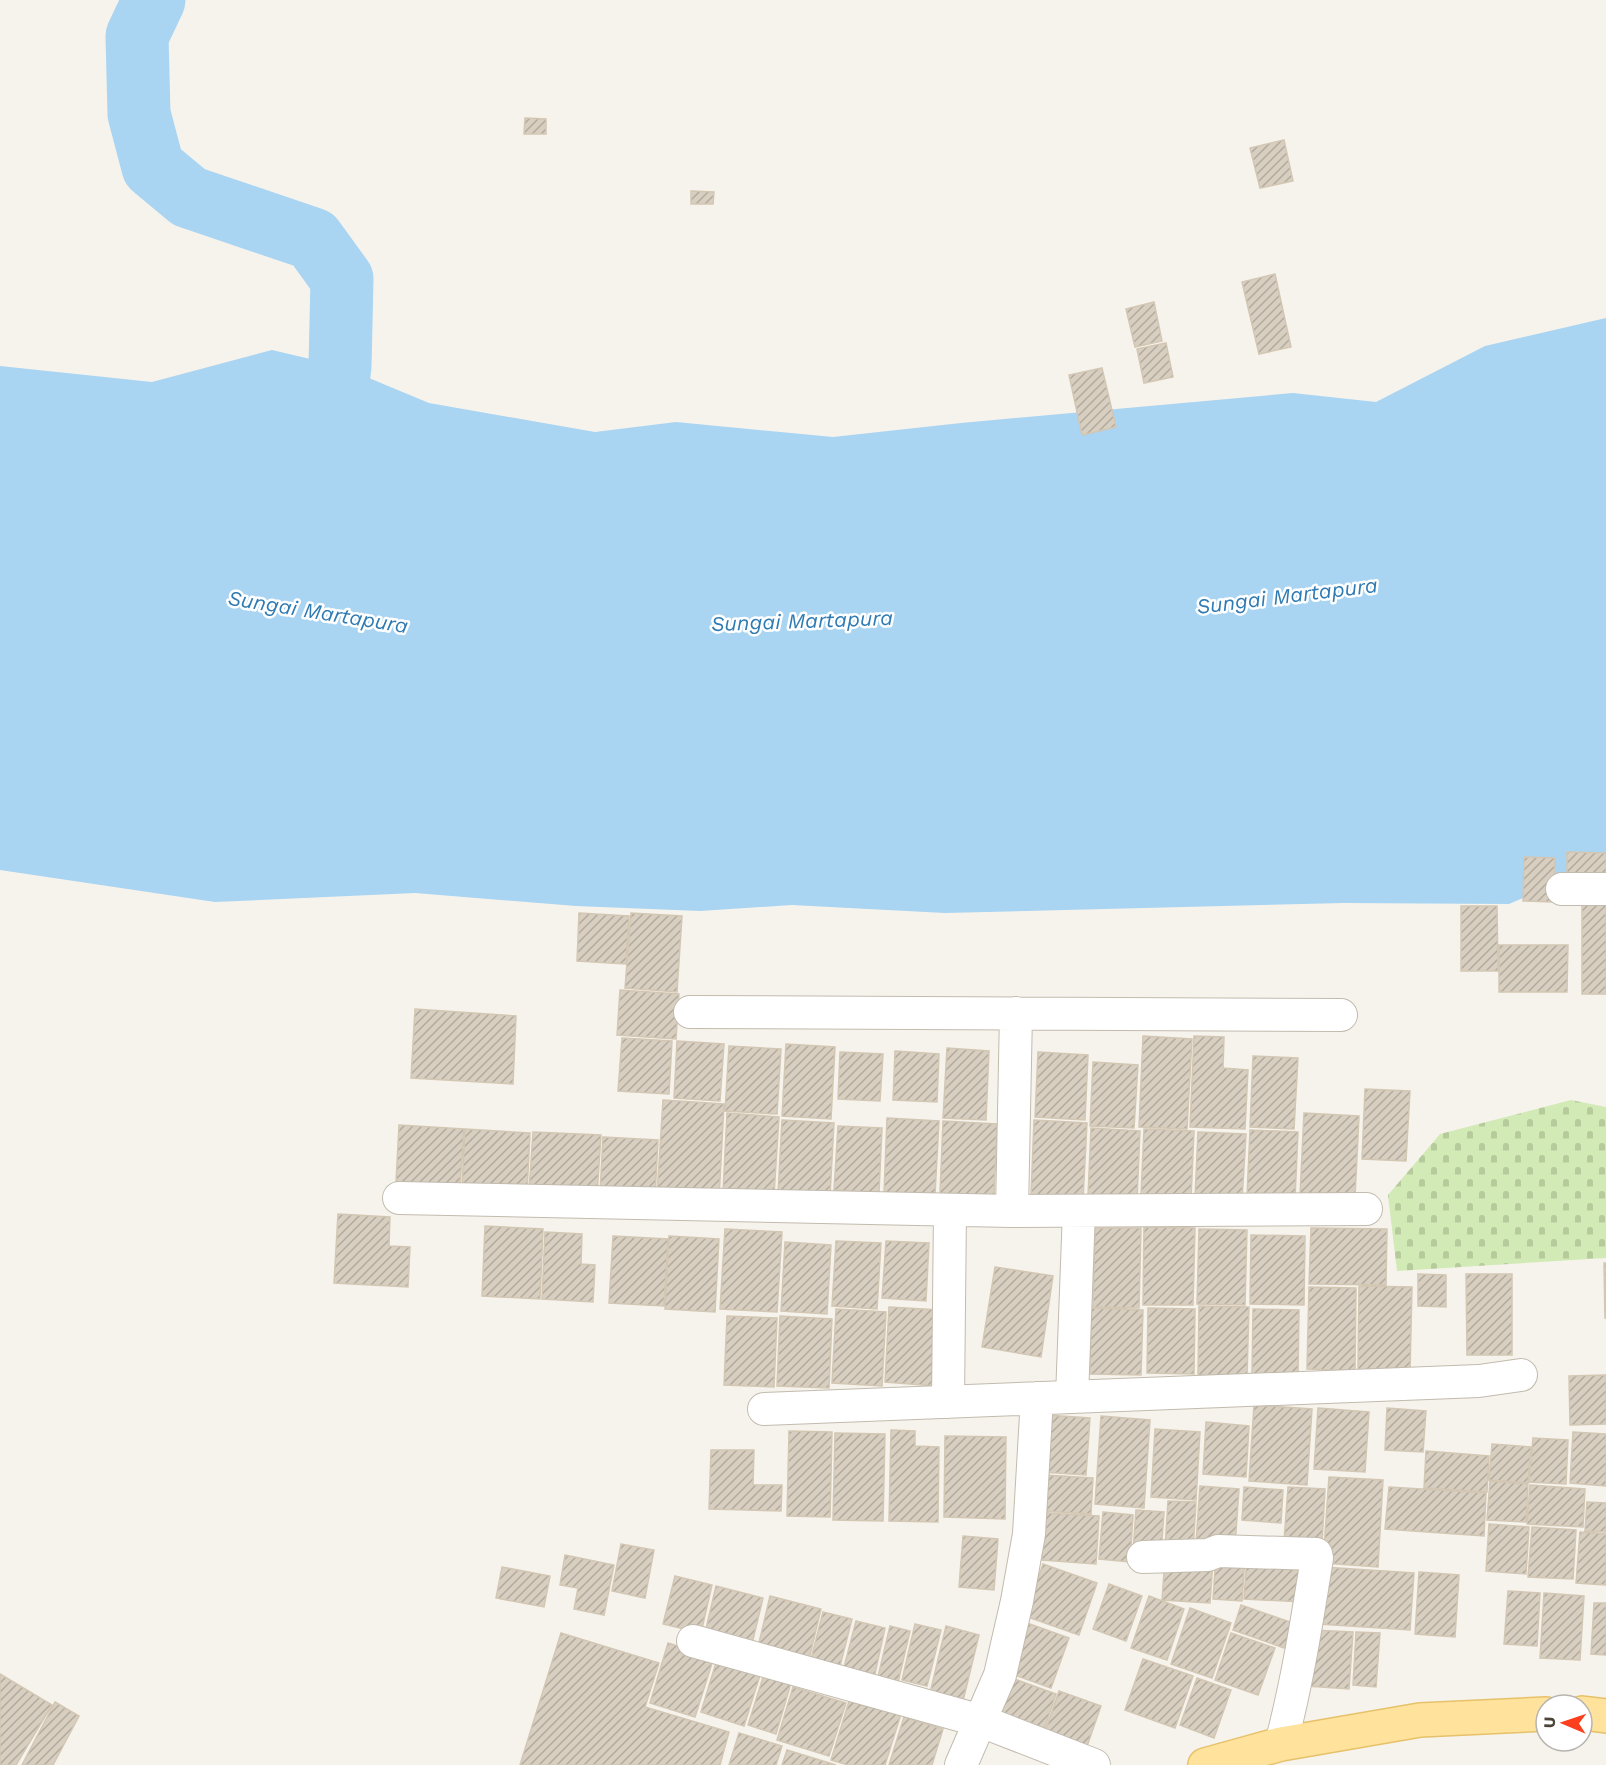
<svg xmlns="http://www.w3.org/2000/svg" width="1606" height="1765" viewBox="0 0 1606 1765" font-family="'Work Sans',sans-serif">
  <defs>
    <pattern id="cemetery-stones" width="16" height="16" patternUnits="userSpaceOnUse" patternTransform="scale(1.5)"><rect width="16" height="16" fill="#d2eab5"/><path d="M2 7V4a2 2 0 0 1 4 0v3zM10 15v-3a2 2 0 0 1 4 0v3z" fill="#b6ca9c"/></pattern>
    <pattern id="building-hatch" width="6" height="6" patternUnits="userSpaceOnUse" patternTransform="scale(1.5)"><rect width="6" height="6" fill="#d8cfc1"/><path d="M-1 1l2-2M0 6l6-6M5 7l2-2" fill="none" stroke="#b1aa9e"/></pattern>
  </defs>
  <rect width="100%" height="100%" fill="#f6f3ec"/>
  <path fill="url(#cemetery-stones)" d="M1571 1100 1606 1107V1258L1397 1271 1388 1195 1440 1134Z"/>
  <path fill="#a9d4f2" d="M1606 318V862L1509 904 1344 903 945 913 792 905 700 911 576 906 415 893 215 902 0 870V366L152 382 272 350 340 366 429 403 595 432 676 422 833 437 961 423 1293 393 1376 402 1485 346Z"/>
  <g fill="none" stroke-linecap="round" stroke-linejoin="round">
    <path stroke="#a9d4f2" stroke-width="63" d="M154 0 137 36 139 114 153 167 189 197 313 239 342 279 340 366 329 453"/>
  </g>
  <path fill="url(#building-hatch)" stroke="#d3c7b4" stroke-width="1.5" d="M525 118 546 119V134H524Z
    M1284 140 1293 181 1260 188 1250 148Z
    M691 191 714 192 713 204H691Z
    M1275 274 1291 347 1259 354 1242 282Z
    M1154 302 1162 341 1135 347 1126 309Z
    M1166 343 1173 377 1144 383 1137 349Z
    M1102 368 1116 427 1082 435 1069 375Z
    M1567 852 1606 853V883L1567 882Z
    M1524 857 1555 858 1553 902 1523 901Z
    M1582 894H1606V994H1582Z
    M1461 906H1497L1498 971H1461Z
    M579 913 629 916 626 964 577 961Z
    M631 913 682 916 677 992 625 988Z
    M1499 945H1568L1567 992H1499Z
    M620 990 679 994 676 1039 617 1035Z
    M415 1009 516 1016 513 1084 411 1078Z
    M1143 1036 1192 1039 1187 1129 1139 1127Z
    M1194 1036 1224 1037 1223 1068 1248 1070 1245 1129 1190 1127Z
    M622 1038 672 1041 669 1094 618 1091Z
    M677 1041 724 1044 720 1101 674 1098Z
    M786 1044 835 1047 831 1119 782 1116Z
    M729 1046 781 1049 777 1114 725 1111Z
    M947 1048 989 1051 986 1120 943 1118Z
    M895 1051 939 1054 937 1102 893 1100Z
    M840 1052 883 1054 880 1101 838 1099Z
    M1038 1052 1088 1055 1085 1120 1035 1117Z
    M1253 1056 1298 1058 1294 1129 1250 1127Z
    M1093 1062 1138 1065 1134 1128 1090 1126Z
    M1365 1089 1410 1091 1406 1161 1362 1159Z
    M663 1100 724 1104 719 1199 657 1195Z
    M727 1113 779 1117 774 1195 723 1192Z
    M1304 1113 1359 1116 1355 1197 1300 1195Z
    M887 1118 939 1121 935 1195 884 1193Z
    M782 1120 834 1123 830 1196 778 1193Z
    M1034 1120 1087 1123 1083 1199 1031 1196Z
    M943 1121 997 1124 994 1195 940 1193Z
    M399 1125 464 1129 460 1186 396 1182Z
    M838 1126 882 1128 879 1193 834 1190Z
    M1091 1128 1140 1131 1137 1199 1088 1196Z
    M465 1129 530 1133 527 1192 462 1188Z
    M1144 1129 1194 1131 1191 1199 1141 1196Z
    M1250 1130 1298 1132 1295 1199 1247 1196Z
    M533 1132 601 1135 597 1195 529 1191Z
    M1198 1132 1246 1134 1242 1200 1195 1198Z
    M603 1137 658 1140 655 1197 600 1193Z
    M338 1214 390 1217 389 1246 410 1247 408 1287 334 1283Z
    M485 1226 543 1229 540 1299 482 1296Z
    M1144 1227 1195 1228 1193 1305H1143Z
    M1095 1228H1141L1139 1308 1093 1307Z
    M1311 1228 1387 1229 1386 1285 1309 1284Z
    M725 1229 782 1232 777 1312 720 1309Z
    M1199 1229 1247 1230 1245 1305 1197 1304Z
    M545 1232 582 1234 581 1264 595 1265 593 1302 542 1299Z
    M1251 1235 1305 1236 1304 1305 1250 1304Z
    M613 1236 668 1239 664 1306 609 1303Z
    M669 1236 719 1239 715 1312 665 1309Z
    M836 1241 881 1243 877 1309 832 1306Z
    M886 1241 929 1243 926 1301 882 1298Z
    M785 1242 831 1245 827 1314 781 1311Z
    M1604 1263H1606V1318H1605Z
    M995 1267 1053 1276 1041 1357 982 1347Z
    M1418 1274 1446 1275V1307L1418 1306Z
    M1466 1274H1512V1355H1467Z
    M1359 1286 1412 1287 1410 1372 1358 1371Z
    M1309 1287 1356 1288 1355 1371 1307 1369Z
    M1199 1306 1249 1307 1247 1376 1198 1375Z
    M889 1307 939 1310 935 1386 885 1382Z
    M1091 1308 1143 1310 1141 1375 1090 1374Z
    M1148 1308 1195 1309 1194 1374 1147 1373Z
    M836 1309 886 1312 882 1386 832 1383Z
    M1253 1309 1299 1310 1298 1377 1252 1376Z
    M727 1316 777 1318 774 1387 724 1385Z
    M780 1316 832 1319 829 1388 777 1386Z
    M1606 1375V1424L1570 1425 1569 1376Z
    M1254 1405 1312 1409 1307 1485 1249 1481Z
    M1318 1408 1369 1412 1365 1472 1314 1469Z
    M1387 1408 1426 1411 1423 1452 1385 1450Z
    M1046 1415 1090 1418 1086 1475 1043 1472Z
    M1101 1416 1150 1420 1144 1508 1095 1504Z
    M1206 1422 1249 1426 1246 1477 1203 1474Z
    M1155 1429 1200 1432 1196 1500 1151 1497Z
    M891 1430 915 1431V1446L939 1447 938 1522 889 1521Z
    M789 1431 832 1432 830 1517 787 1516Z
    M1573 1432 1606 1434V1486L1570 1483Z
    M835 1433 885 1434 883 1521 833 1520Z
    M945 1436 1006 1437 1005 1519 944 1517Z
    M1533 1438 1568 1440 1566 1484 1529 1482Z
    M1492 1444 1531 1447 1528 1483 1489 1480Z
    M711 1450H754L753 1485H782L781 1511 709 1509Z
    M1426 1451 1489 1456 1487 1492 1424 1488Z
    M1045 1475 1093 1478 1091 1514 1042 1511Z
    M1329 1477 1383 1480 1378 1567 1323 1563Z
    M1490 1481 1528 1484 1526 1522 1487 1520Z
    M1530 1485 1585 1489 1583 1527 1527 1524Z
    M1200 1486 1239 1489 1235 1546 1196 1543Z
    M1244 1487 1283 1490 1281 1523 1242 1520Z
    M1288 1487 1325 1489 1322 1543 1284 1541Z
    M1389 1487 1486 1493 1484 1536 1385 1529Z
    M1168 1501 1196 1502 1193 1550 1165 1548Z
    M1587 1502 1606 1503V1532L1585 1531Z
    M1136 1510 1164 1512 1161 1554 1133 1552Z
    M1103 1512 1133 1515 1130 1562 1099 1559Z
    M1045 1513 1099 1516 1096 1564 1042 1560Z
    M1489 1524 1529 1527 1526 1574 1486 1571Z
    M1532 1527 1576 1530 1573 1579 1528 1577Z
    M1580 1532 1606 1534V1585L1576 1583Z
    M963 1536 998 1539 994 1590 959 1587Z
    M621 1544 654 1550 645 1598 612 1591Z
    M565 1555 614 1565 604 1615 574 1609 578 1588 560 1585Z
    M1216 1556 1245 1557 1242 1601 1213 1599Z
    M1247 1556 1307 1560 1304 1602 1244 1599Z
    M1165 1558 1213 1561 1210 1603 1162 1600Z
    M1043 1564 1097 1583 1079 1635 1025 1616Z
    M502 1567 550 1576 544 1607 496 1598Z
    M1323 1567 1414 1573 1410 1630 1319 1624Z
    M1419 1572 1459 1575 1455 1637 1415 1634Z
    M675 1576 712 1585 701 1633 663 1624Z
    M1109 1584 1142 1596 1126 1641 1093 1629Z
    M716 1586 763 1598 751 1648 704 1637Z
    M1508 1591 1540 1593 1537 1646 1504 1644Z
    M1544 1593 1584 1596 1580 1660 1540 1658Z
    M770 1596 821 1609 809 1659 758 1647Z
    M1149 1596 1184 1609 1167 1660 1131 1648Z
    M1594 1603H1606V1655L1591 1654Z
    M1241 1605 1293 1623 1284 1648 1233 1630Z
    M1190 1608 1231 1623 1212 1678 1171 1664Z
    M823 1612 852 1619 839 1670 810 1663Z
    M856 1621 885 1628 874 1678 843 1671Z
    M1027 1623 1069 1638 1051 1688 1009 1673Z
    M915 1624 941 1630 927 1686 902 1680Z
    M890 1626 910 1631 897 1687 877 1681Z
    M946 1626 979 1635 963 1701 930 1693Z
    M1311 1630 1353 1632 1349 1689 1307 1686Z
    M1356 1632 1380 1633 1376 1687 1353 1685Z
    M561 1633 659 1663 645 1707 729 1732 720 1765H520Z
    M1231 1633 1275 1648 1258 1695 1215 1680Z
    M668 1643 714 1657 695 1717 650 1703Z
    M718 1656 762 1669 744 1726 701 1712Z
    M1143 1659 1193 1676 1175 1728 1125 1710Z
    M0 1674 52 1705 16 1765H0Z
    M764 1674 791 1683 776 1734 748 1725Z
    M1006 1676 1056 1694 1042 1736 991 1718Z
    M1197 1678 1231 1690 1214 1738 1180 1725Z
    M793 1687 846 1703 829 1756 777 1740Z
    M1059 1691 1101 1706 1085 1752 1043 1738Z
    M850 1698 901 1714 885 1765H848L831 1760Z
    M55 1702 79 1716 53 1765H22Z
    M904 1717 943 1729 932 1765H889Z
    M739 1733 782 1746 776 1765H729Z
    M787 1750 836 1765H782Z"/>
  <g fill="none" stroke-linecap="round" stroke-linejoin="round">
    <defs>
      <path id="street" d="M1562 889H1606
        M690 1012 1341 1015
        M399 1198 1012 1211 1366 1209
        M1012 1211 1016 1013
        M1072 1397 1079 1211
        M948 1402 950 1210
        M764 1409 1479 1381 1521 1375
        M1143 1557 1208 1555 1218 1551 1316 1554 1317 1558C1307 1621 1297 1683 1281 1744
        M693 1641 981 1721 1094 1765
        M961 1765 1000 1675 1017 1601 1029 1534 1037 1398"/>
      <path id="primary" d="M1582 1713 1606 1716
        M1205 1765 1281 1744 1420 1720 1546 1714"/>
    </defs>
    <use href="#street" stroke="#c2bbae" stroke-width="34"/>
    <use href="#primary" stroke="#e6c16a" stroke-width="36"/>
    <use href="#street" stroke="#fff" stroke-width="32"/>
    <use href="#primary" stroke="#ffe39c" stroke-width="33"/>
  </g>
  <g text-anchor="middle" stroke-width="5" stroke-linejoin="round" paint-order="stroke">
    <g font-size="21" font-style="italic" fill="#2e7ab2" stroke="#fff">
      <text transform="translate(1287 596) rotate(-7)" y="7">Sungai Martapura</text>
      <text transform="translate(318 612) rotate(9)" y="7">Sungai Martapura</text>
      <text transform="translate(802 621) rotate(-2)" y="7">Sungai Martapura</text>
    </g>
  </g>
  <g transform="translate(1564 1723) rotate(272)"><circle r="28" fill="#ffffff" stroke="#b7b4b0" stroke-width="1.5"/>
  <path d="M0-4.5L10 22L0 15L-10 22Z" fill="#fc3f1d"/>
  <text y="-9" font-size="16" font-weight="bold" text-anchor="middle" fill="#4b4439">U</text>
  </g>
</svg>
